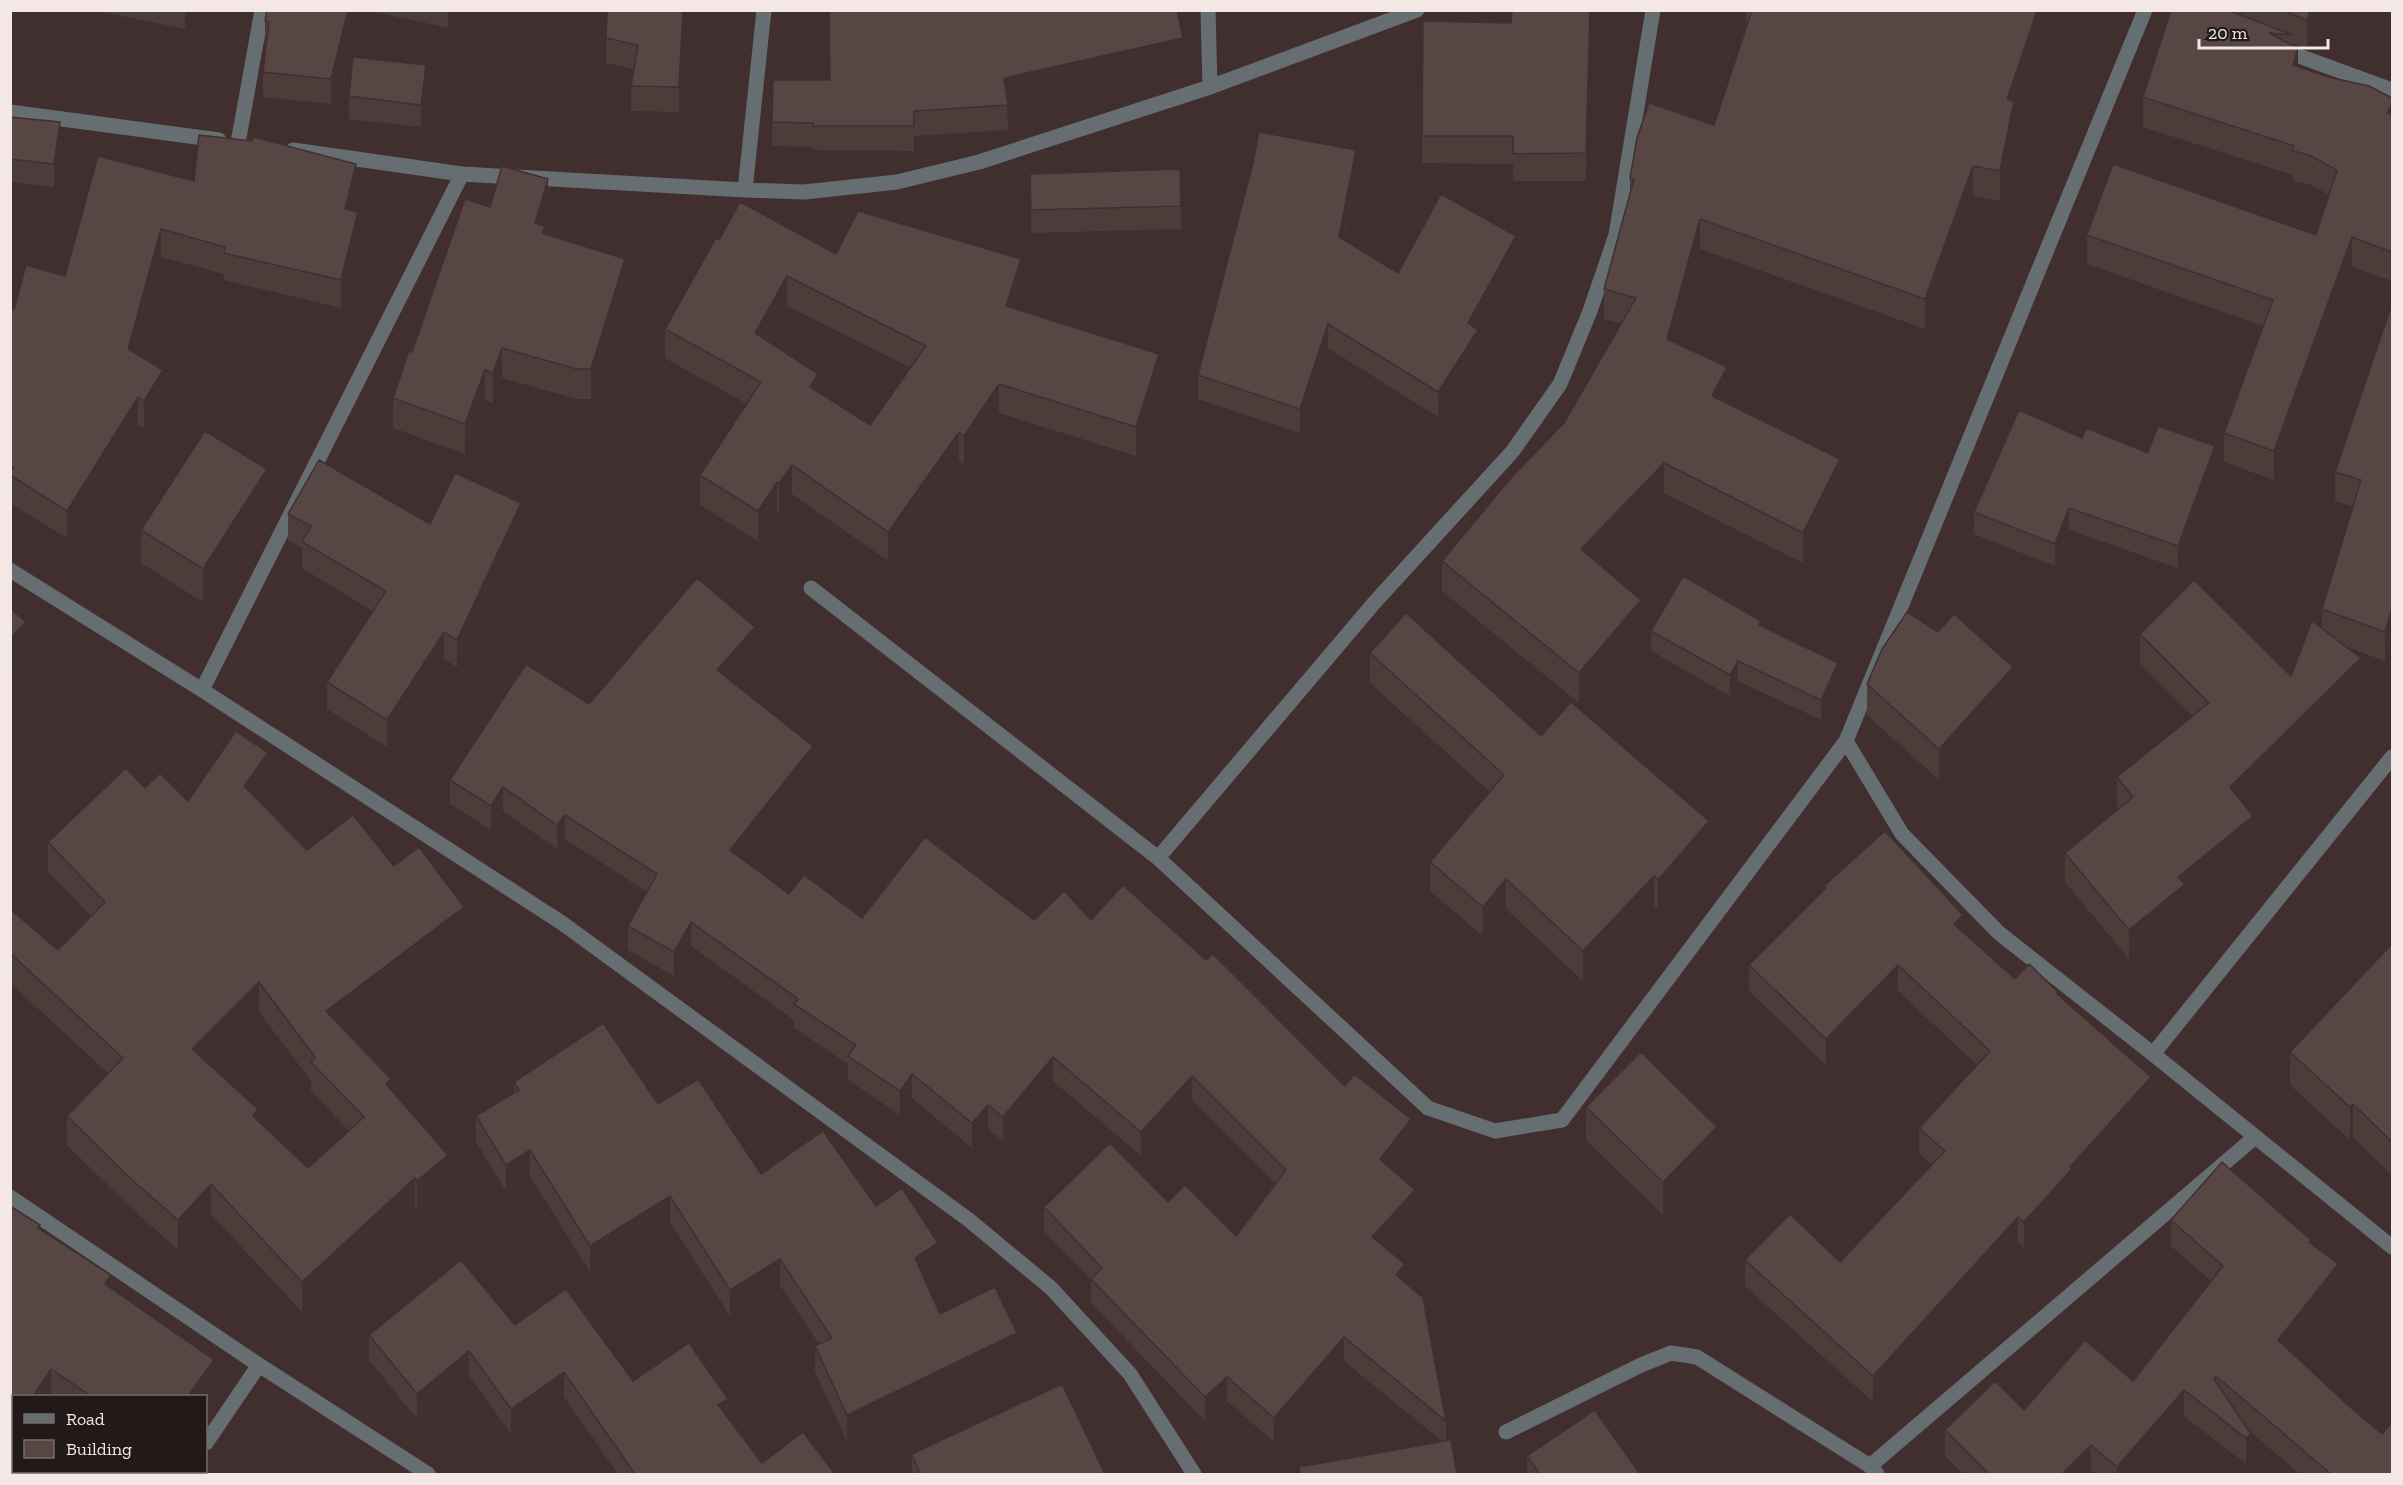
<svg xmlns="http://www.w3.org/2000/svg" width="2403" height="1485" viewBox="0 0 2403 1485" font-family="'Zilla Slab',serif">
  <rect width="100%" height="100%" fill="#402f2e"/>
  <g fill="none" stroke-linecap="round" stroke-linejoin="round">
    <path stroke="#676e72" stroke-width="15" d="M1208 10 1210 87
      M2280 49 2392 90
      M10 112 219 140
      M238 143 262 10
      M293 150 462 174 745 190 804 192 897 182 979 162 1210 87 1417 10
      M745 190 764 10
      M10 570 202 690 562 923 969 1220 1051 1288 1130 1374 1194 1474
      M811 588 1158 858 1428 1108 1495 1131 1562 1120 1846 741 2145 10
      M202 690 462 174
      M1846 741 1902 834 1999 933 2153 1054 2392 1247
      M1158 858 1374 603 1512 452 1560 384 1590 311 1616 235 1653 10
      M2153 1054 2392 757
      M10 1197 259 1365 428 1474
      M1506 1432 1641 1365 1671 1353 1697 1357 1870 1466 1877 1474
      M206 1443 259 1365
      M1870 1466 2255 1137
      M183 1474 185 1472"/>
  </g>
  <path fill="#4c3c3a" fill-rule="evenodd" d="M93 10H189L185 29Z
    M267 10H354L331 104 263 97V72L266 47 265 46V21Z
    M366 10H452L448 28Z
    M607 10H684L679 112 631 111V86L634 69 606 63Z
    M1746 10H2037V41L2014 107V131L2000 201 1973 196 1925 329 1700 249 1674 343 1727 397 1724 402 1840 489 1803 563 1664 493 1597 563 1641 630 1579 703 1442 591V561L1564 423 1621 324 1604 319V289L1630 194V178L1714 125 1746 27Z
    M2171 10H2319L2307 49 2293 43 2298 67 2392 98V281L2352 267 2274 480 2224 462V433L2263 326 2087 264V235H2316L2329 195 2309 184 2293 181V175L2143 127V97Z
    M1423 21 1590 32 1586 181H1513V164L1422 163Z
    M1183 63 1007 101 1008 130 914 136V151L813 150V147L772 146 773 80H830Z
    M426 87 421 127 349 119V96Z
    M10 117 60 145 54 187 10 182Z
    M1030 174 1181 206V229L1031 233Z
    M1356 175 1344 240 1398 273 1516 260 1478 330V354L1438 417 1328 348 1300 433 1198 399V375Z
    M194 181 356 192 351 211 358 240 341 308 224 280V274L161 257 134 353 163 398 144 428 138 425 67 538 10 503V307L14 310 65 276Z
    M548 209 543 225 545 234 625 289 591 399H577L502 378 493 403 485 400 465 454 393 428V398L412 352Z
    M719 240 836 254 1021 289 1015 309 1159 383 1136 456 999 413 964 465 959 461 888 561 792 494 779 513 777 511 758 541 700 505V475L747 404 665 358V329ZM787 306 911 368 870 425 818 393 767 341Z
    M2392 304V637L2385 661 2347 647 2361 687 2243 804 2253 845 2185 901V913L2129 959 2065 882V853L2119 809 2117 807V777L2193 716 2140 663V634L2291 676 2322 629V609L2353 507 2335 501V472Z
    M2082 438 2215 468 2178 568 2069 530 2055 566 1974 534V512Z
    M267 502 203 602 141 563V530Z
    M288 514 430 524 521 530 457 667 444 659 387 747 327 709V682L373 611 302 568V548L288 540Z
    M1761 627 1838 684 1821 720 1738 681 1730 696 1651 651V631Z
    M755 651 730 680 813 770 742 859 789 894 862 918 1091 920 1345 1086 1411 1143 1391 1168 1415 1214 1385 1248 1405 1283 1446 1421V1441L1457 1474H1299V1467L1442 1441 1344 1361 1274 1442 1227 1401 1205 1421 1091 1303V1280L1044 1231V1207L1168 1202 1236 1236 1276 1184 1192 1100 1141 1156 1053 1081 1003 1141 988 1129 972 1148 912 1098 900 1115 848 1080V1064L794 1028V1020L691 946 674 976 628 950V926L647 892 565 839 557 849 503 811 491 830 450 804V780L589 704Z
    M1370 653 1541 736 1709 851 1658 909 1654 906 1583 981 1506 909 1483 936 1430 891V862L1490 792 1370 683Z
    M1867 684 2013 698 1939 780 1867 715Z
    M268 783 256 799 307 850 394 866 464 937 342 1028 391 1090 448 1185 417 1211 415 1208 302 1312 211 1214 178 1250 130 1207 67 1145V1116L108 1073 10 983V909L58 950 91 916 48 872V842L145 788 188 801ZM259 1012 311 1081V1091L349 1131 308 1168 258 1121 208 1063Z
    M1824 886 1963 933 2015 979 2058 995 2151 1103 2072 1191V1194L2024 1248 2018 1243 1873 1402 1745 1286V1260L1840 1262 1932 1165 1919 1154V1128L1977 1065 1898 991 1826 1065 1749 991V965L1824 889Z
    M2392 944V1175L2353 1137 2350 1140 2290 1085V1052Z
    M514 1082 658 1104 761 1174 876 1206 938 1269 924 1278 940 1314 1017 1359 847 1441 815 1372V1346L819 1344 780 1285 730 1316 670 1222 590 1272 530 1176 506 1191 476 1142V1116L514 1093Z
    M1586 1107 1717 1160 1663 1215 1586 1140Z
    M10 1206 40 1229 111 1288 214 1391 206 1403V1396H14V1440L10 1438Z
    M2171 1220 2311 1244 2338 1290 2290 1351 2392 1474H2300L2248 1430 2251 1460 2246 1464 2184 1416 2132 1474H2096L2091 1471 2088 1474H1963L1945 1456V1430L2133 1381 2211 1281 2171 1246Z
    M515 1325 633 1381 728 1418 762 1463 835 1474H618L564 1397 511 1434 469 1376 417 1419 369 1360V1335Z
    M912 1454 920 1474H912Z
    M1527 1456 1640 1474H1527Z"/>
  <path fill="#3e3130" d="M185 10H189L185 29Z
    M348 10H354L331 104V79Z
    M448 10H452L448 28Z
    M683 10H684L679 112V87Z
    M1590 10V32L1586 181V153Z
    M2310 10H2319L2307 49V20Z
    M2037 11V41L2014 107V131L2000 201V171L2007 99Z
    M1183 38V63L1004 102V78Z
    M2298 48V78L2293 65Z
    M426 65V87L421 127V105Z
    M2392 103V132L2387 113Z
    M60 122V145L54 187V164Z
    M1356 150V175L1339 262V237Z
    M356 164V192L345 237V209Z
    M1973 166V196L1925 329V299Z
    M548 179V209L535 253V223Z
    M358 212V240L341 308V280Z
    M1700 219V249L1667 369V339Z
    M161 229V257L128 377V349Z
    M1516 236V260L1478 330V354L1438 417V392L1468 323Z
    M2352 237V267L2274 480V451Z
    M625 259V289L591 399V369Z
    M1021 259V289L1006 336V306Z
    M787 276V306L755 363V333Z
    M1328 324V348L1300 433V409Z
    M502 348V378L493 403V373Z
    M1159 354V383L1136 456V427Z
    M1727 367V397L1712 426V396Z
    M163 370V398L144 428V401Z
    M485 370V400L465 454V424Z
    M818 374V403L810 387Z
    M999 384V413L964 465V436Z
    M138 397V425L67 538V511Z
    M959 432V461L888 561V532Z
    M2215 446V468L2178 568V546Z
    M1840 459V489L1803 563V533Z
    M1664 463V493L1581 579V549Z
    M792 465V494L779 513V483Z
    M267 469V502L203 602V569Z
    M777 482V511L758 541V511Z
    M521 503V530L457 667V640Z
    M2069 508V530L2055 566V544Z
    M1641 600V630L1579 703V673Z
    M2392 608V637L2385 661V632Z
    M26 622V655L10 671V638Z
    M755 627V651L717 694V670Z
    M444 632V659L387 747V720Z
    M2361 658V687L2230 817V787Z
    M1738 661V681L1730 696V675Z
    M1838 663V684L1821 720V700Z
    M2013 667V698L1939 780V749Z
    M813 746V770L730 874V850Z
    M268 753V783L244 816V786Z
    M503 787V811L491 830V806Z
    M565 815V839L557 849V825Z
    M2253 816V845L2185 901V913L2129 959V930L2178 877Z
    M1709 821V851L1658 909V880Z
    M1654 876V906L1583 981V951Z
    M1506 879V909L1483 936V907Z
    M464 907V937L326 1040V1011Z
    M1963 915V941L1954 924Z
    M691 922V946L674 976V952Z
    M1898 965V991L1826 1065V1039Z
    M259 982V1012L192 1079V1049Z
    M1053 1057V1081L1003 1141V1117Z
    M912 1074V1098L900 1115V1091Z
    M1192 1076V1100L1141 1156V1132Z
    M2151 1077V1103L2072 1191V1194L2024 1248V1222L2070 1167Z
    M391 1079V1109L386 1084Z
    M2353 1104V1137L2350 1140V1107Z
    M988 1105V1129L972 1148V1123Z
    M258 1109V1139L253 1116Z
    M1411 1119V1143L1380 1183V1159Z
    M1717 1127V1160L1663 1215V1182Z
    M530 1150V1176L506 1191V1165Z
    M448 1155V1185L417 1211V1181Z
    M415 1178V1208L302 1312V1282Z
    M211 1184V1214L178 1250V1220Z
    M1415 1190V1214L1372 1261V1237Z
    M670 1196V1222L590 1272V1246Z
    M2018 1217V1243L1873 1402V1376Z
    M938 1243V1269L915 1285V1258Z
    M780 1259V1285L730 1316V1290Z
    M1405 1264V1288L1396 1275Z
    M2338 1264V1290L2278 1366V1340Z
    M111 1275V1306L105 1284Z
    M1017 1333V1359L847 1441V1415Z
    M1344 1337V1361L1274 1442V1418Z
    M469 1351V1376L417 1419V1394Z
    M214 1360V1391L206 1403V1396H188Z
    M51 1369V1396H33Z
    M564 1372V1397L511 1434V1409Z
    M1227 1377V1401L1205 1421V1397Z
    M2184 1390V1416L2132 1474H2117V1467Z
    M728 1399V1424L718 1405Z
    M2251 1434V1460L2246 1464V1438Z
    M2091 1445V1471L2088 1474H2062Z"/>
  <path fill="#584644" stroke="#3e3130" stroke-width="1.5" fill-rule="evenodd" d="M267 10H348L331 79 263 72 269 22 265 21Z
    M607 10H683L679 87 631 86 638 45 606 38Z
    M829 10H1177L1183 38 1004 78 1008 105 914 111V126H813V123L772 122 773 80H830Z
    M1512 10H1590L1586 153 1513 154V136H1422L1423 21 1511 23Z
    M1752 10 2037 11 2007 99 2014 101 2000 171 1973 166 1925 299 1700 219 1667 339 1727 367 1712 396 1840 459 1803 533 1664 463 1581 549 1641 600 1579 673 1442 561 1511 478 1564 423 1636 298 1604 289 1634 179 1630 178 1637 138 1649 103 1714 125Z
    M2171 10H2227L2293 35 2269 33 2298 48 2293 65 2328 77 2369 86 2392 98V103L2387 113 2392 114V252L2352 237 2274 451 2224 433 2273 300 2087 235 2113 164 2316 235 2337 170 2309 155 2293 151 2294 146 2143 97Z
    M2282 10H2310L2307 20Z
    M353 57 426 65 421 105 349 96Z
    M10 117 60 122 54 164 10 159Z
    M1259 132 1356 150 1339 237 1398 273 1441 194 1516 236 1468 323 1478 330 1438 392 1328 324 1300 409 1198 375 1253 163Z
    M199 135 252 141 253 137 356 164 345 209 358 212 341 280 224 253 225 247 161 229 128 349 163 370 144 401 138 397 67 511 10 475V473L14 468 10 466V307L14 310 26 265 65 276 98 156 194 181Z
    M502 166 548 179 535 223 545 226 542 233 625 259 591 369H577L502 348 493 373 485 370 465 424 393 398 409 351 412 352 465 199 490 207Z
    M1180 169 1181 206 1031 210 1030 174Z
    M740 202 836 254 858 211 1021 259 1006 306 1159 354 1136 427 999 384 964 436 959 432 888 532 792 465 779 483 777 482 758 511 700 475 761 382 665 329 716 238 719 240ZM787 276 926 346 870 425 810 387 818 374 755 333Z
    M2392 304V608L2385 632 2322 609 2361 480 2335 472Z
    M2019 410 2082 438 2086 428 2148 453 2158 426 2215 446 2178 546 2069 508 2055 544 1974 512Z
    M205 431 267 469 203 569 141 530Z
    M319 460 430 524 455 473 521 503 457 640 444 632 387 720 327 682 386 591 302 542 311 526 288 514Z
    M1683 576 1761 621 1759 625 1838 663 1821 700 1738 661 1730 675 1651 631Z
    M697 578 755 627 717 670 813 746 730 850 789 894 804 875 862 918 925 837 1034 920 1064 891 1091 920 1123 885 1206 960 1213 954 1345 1086 1354 1074 1411 1119 1380 1159 1415 1190 1372 1237 1405 1264 1396 1275 1423 1298 1446 1421 1344 1337 1274 1418 1227 1377 1205 1397 1091 1279 1102 1268 1044 1207 1110 1143 1168 1202 1185 1185 1236 1236 1286 1170 1192 1076 1141 1132 1053 1057 1003 1117 988 1105 972 1123 912 1074 900 1091 848 1056 856 1045 794 1004 798 999 691 922 674 952 628 926 657 874 565 815 557 825 503 787 491 806 450 780 526 664 589 704Z
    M2194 580 2291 676 2312 621 2361 658 2230 787 2253 816 2178 877 2185 884 2129 930 2065 853 2133 797 2117 777 2209 703 2140 634Z
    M10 608 26 622 10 638Z
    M1907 612 1938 632 1954 614 2013 667 1939 749 1867 684 1882 649Z
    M1406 613 1541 736 1571 702 1709 821 1658 880 1654 876 1583 951 1506 879 1483 907 1430 862 1504 775 1370 653Z
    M236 731 268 753 244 786 307 850 353 815 394 866 419 847 464 907 326 1011 391 1079 386 1084 448 1155 417 1181 415 1178 302 1282 211 1184 178 1220 130 1178 67 1116 123 1058 10 953V909L58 950 105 902 48 842 126 768 145 788 160 773 188 801ZM259 982 315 1057 311 1062 364 1117 308 1168 253 1116 258 1109 192 1049Z
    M1885 831 1963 915 1954 924 2015 979 2029 964 2058 992 2056 993 2151 1077 2070 1167 2072 1169 2024 1222 2018 1217 1873 1376 1745 1260 1790 1214 1840 1262 1945 1151 1919 1128 1990 1051 1898 965 1826 1039 1749 965 1826 888 1824 886Z
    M2392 944V1142L2353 1104 2350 1107 2290 1052Z
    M603 1023 658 1104 698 1079 761 1174 823 1131 876 1206 902 1188 938 1243 915 1258 940 1314 995 1287 1017 1333 847 1415 815 1346 832 1338 780 1259 730 1290 670 1196 590 1246 530 1150 506 1165 476 1116 519 1090 514 1082Z
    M1641 1052 1717 1127 1663 1182 1586 1107Z
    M2222 1162 2311 1240 2309 1242 2338 1264 2278 1340 2350 1407 2382 1434 2392 1422V1474H2331L2216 1376 2214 1379 2251 1434 2246 1438 2184 1390 2117 1467 2091 1445 2062 1474H1989L1945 1430 1995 1381 2024 1410 2085 1340 2133 1381 2223 1266 2171 1220Z
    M10 1206 40 1225 38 1228 111 1275 105 1284 214 1360 188 1396H91L51 1369 33 1396H14V1409L10 1407Z
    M461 1260 515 1325 566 1289 633 1381 689 1343 728 1399 718 1405 762 1463 803 1432 835 1474H635L564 1372 511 1409 469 1351 417 1394 369 1335Z
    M1062 1384 1105 1474H920L912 1454Z
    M1595 1410 1640 1474H1540L1527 1456Z
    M1451 1440 1457 1474H1300L1299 1467Z"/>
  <rect width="2403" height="1485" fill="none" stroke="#f3e8e6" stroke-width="24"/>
  <rect x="12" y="1395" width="195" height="78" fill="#211a19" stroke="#756c6b" stroke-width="1.5"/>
  <rect x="24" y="1414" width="30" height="9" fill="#676e72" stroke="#756c6b" stroke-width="1.5"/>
  <text x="66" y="1425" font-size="18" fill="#f3e8e6">Road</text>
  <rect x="24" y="1440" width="30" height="18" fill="#584644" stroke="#756c6b" stroke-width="1.5"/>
  <text x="66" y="1455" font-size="18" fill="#f3e8e6">Building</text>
  <path d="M2199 39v9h129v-9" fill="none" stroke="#f3e8e6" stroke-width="3"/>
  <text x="2208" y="39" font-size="18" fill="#f3e8e6" stroke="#211a19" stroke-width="4.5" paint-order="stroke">20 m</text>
</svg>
